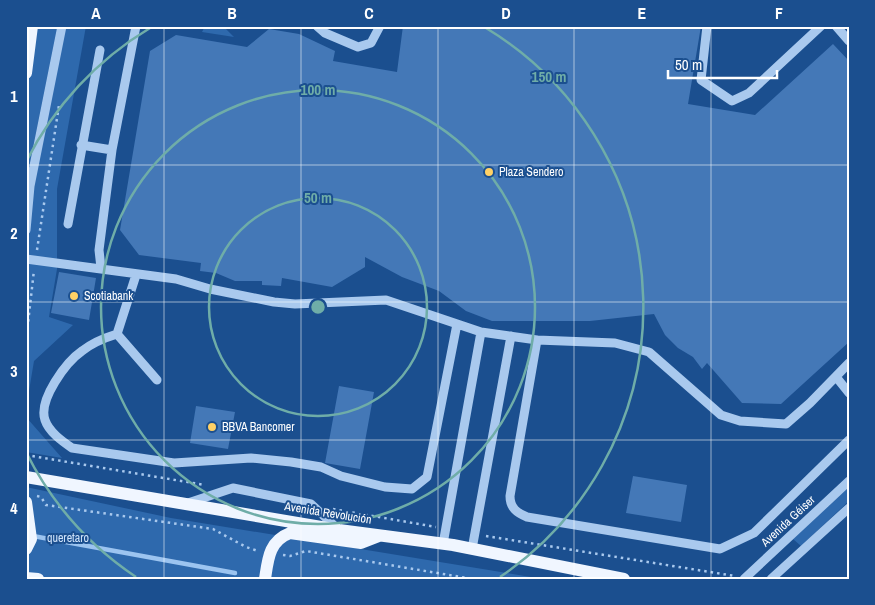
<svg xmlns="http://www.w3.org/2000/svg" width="875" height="605" viewBox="0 0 875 605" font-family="'Archivo Narrow',sans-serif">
  <rect width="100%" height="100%" fill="#1b4f8f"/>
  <path fill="#2e69ad" d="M26 26H86L57 189V269L49 317 73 325 34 361 26 409Z
    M205 26H223L234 37 202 32Z
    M26 417 62 458 26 452Z
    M26 487 171 518 543 579H41L26 577Z
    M849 487V501L801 546 793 539Z"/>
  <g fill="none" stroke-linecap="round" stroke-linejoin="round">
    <path stroke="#9cc4f0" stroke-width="4.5" d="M33 536 235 573"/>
  </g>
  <path fill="#4478b7" d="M403 26H701L688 104 755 115 833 44 849 61V342L781 404 742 403 707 363 702 369 693 357 678 348 665 335 654 314 590 321H492L466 311 439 291 402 277 365 257V267L332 287 282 278 281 286 262 285V281H235L216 273 200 271 201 263 139 255 120 230 150 51 176 35 247 47 269 29 299 34 335 51 333 61 397 72Z
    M59 272 96 278 89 320 51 313Z
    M339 386 374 392 360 469 325 463Z
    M196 406 235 412 228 449 190 443Z
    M633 476 687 485 681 522 626 513Z"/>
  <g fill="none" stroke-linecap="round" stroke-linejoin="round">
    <path stroke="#a9c9ee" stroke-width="2.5" stroke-dasharray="2.5 4" stroke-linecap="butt" d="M37 250 59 105
      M26 341 34 270
      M26 455 205 485
      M37 496 41 497 46 505 213 529 246 547 258 551
      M333 509 436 527
      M486 536 735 576
      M283 555 290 556 306 551 473 579"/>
    <path stroke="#a9c9ee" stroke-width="9" d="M317 26 325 33 358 47 371 43 380 26
      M707 26 701 80 732 101 749 93 821 26
      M836 26 849 41
      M81 145 112 150
      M68 224 100 50
      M26 230 30 186 62 26
      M26 259 176 279 210 289 274 302 295 304 386 300 481 332 537 340 615 343 649 352 721 415 740 421 786 424 810 403 849 363
      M101 268 99 250 112 150 136 26
      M136 275 117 334C104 338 92 343 82 351 66 362 38 400 45 420 49 432 62 441 72 448L174 463 251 458 291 462 321 467 341 476 385 487 412 489 427 477 457 324
      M117 334 157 380
      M537 340 510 496C510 508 517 513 527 517L720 549 754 533 849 440
      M837 378 849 393
      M188 503 233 488 311 504 339 530
      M443 544 481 332
      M472 549 511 336
      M744 579 849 481
      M771 579 849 508"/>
    <path stroke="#f0f6ff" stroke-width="12" d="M26 73 32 26
      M26 477 339 530 453 545 624 579
      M26 502 31 539 26 549
      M26 578 38 579
      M265 579C268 559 269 541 290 533L361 543 379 536"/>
  </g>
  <path fill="none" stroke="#fff" stroke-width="1" stroke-opacity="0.55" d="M164 26V579M301 26V579M438 26V579M574 26V579M711 26V579M26 165H849M26 302H849M26 440H849"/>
  <g fill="none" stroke="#6fada8" stroke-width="2.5">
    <circle cx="318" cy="307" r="109"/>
    <circle cx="318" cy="307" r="217"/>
    <path d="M136 577A326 326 0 0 1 26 452M26 162A326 326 0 0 1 150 28M486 28A326 326 0 0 1 500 577"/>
  </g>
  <g fill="#ffd166" stroke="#1b4f8f" stroke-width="2">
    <circle cx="489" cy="172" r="5"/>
    <circle cx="74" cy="296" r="5"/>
    <circle cx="212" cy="427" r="5"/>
  </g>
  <g text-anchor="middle" stroke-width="4" stroke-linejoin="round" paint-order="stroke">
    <g font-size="12" fill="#fff" stroke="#1b4f8f" text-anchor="start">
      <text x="499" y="176">Plaza Sendero</text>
      <text x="84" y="300">Scotiabank</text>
      <text x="222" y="431">BBVA Bancomer</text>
    </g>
    <g font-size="12" fill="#fff" stroke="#1b4f8f">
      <text transform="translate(328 513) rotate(9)" y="4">Avenida Revolución</text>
      <text transform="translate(788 521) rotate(-43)" y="4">Avenida Géiser</text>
    </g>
    <g font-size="12" fill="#cfe3fa" stroke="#1b4f8f">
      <text x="68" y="542">queretaro</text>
    </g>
  </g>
  <circle cx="318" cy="307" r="8" fill="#6fada8" stroke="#1b4f8f" stroke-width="2.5"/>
  <g font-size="15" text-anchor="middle" font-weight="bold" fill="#6fada8" stroke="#1b4f8f" stroke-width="4" stroke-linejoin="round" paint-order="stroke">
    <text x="549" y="82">150 m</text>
    <text x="318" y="95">100 m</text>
    <text x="318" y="203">50 m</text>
  </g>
  <rect width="875" height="605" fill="none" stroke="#1b4f8f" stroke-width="55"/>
  <path d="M668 70v8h109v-8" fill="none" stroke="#ffffff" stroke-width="2.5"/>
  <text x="675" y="70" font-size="15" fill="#ffffff" stroke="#1b4f8f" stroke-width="4" paint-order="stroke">50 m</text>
  <rect x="28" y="28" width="820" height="550" fill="none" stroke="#fff" stroke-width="2"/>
  <g font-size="16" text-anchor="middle" font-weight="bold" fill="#fff">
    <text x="96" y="19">A</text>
    <text x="232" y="19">B</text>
    <text x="369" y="19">C</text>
    <text x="506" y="19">D</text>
    <text x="642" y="19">E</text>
    <text x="779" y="19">F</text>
    <text x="14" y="102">1</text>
    <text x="14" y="239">2</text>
    <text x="14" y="377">3</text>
    <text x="14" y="514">4</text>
  </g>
</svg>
